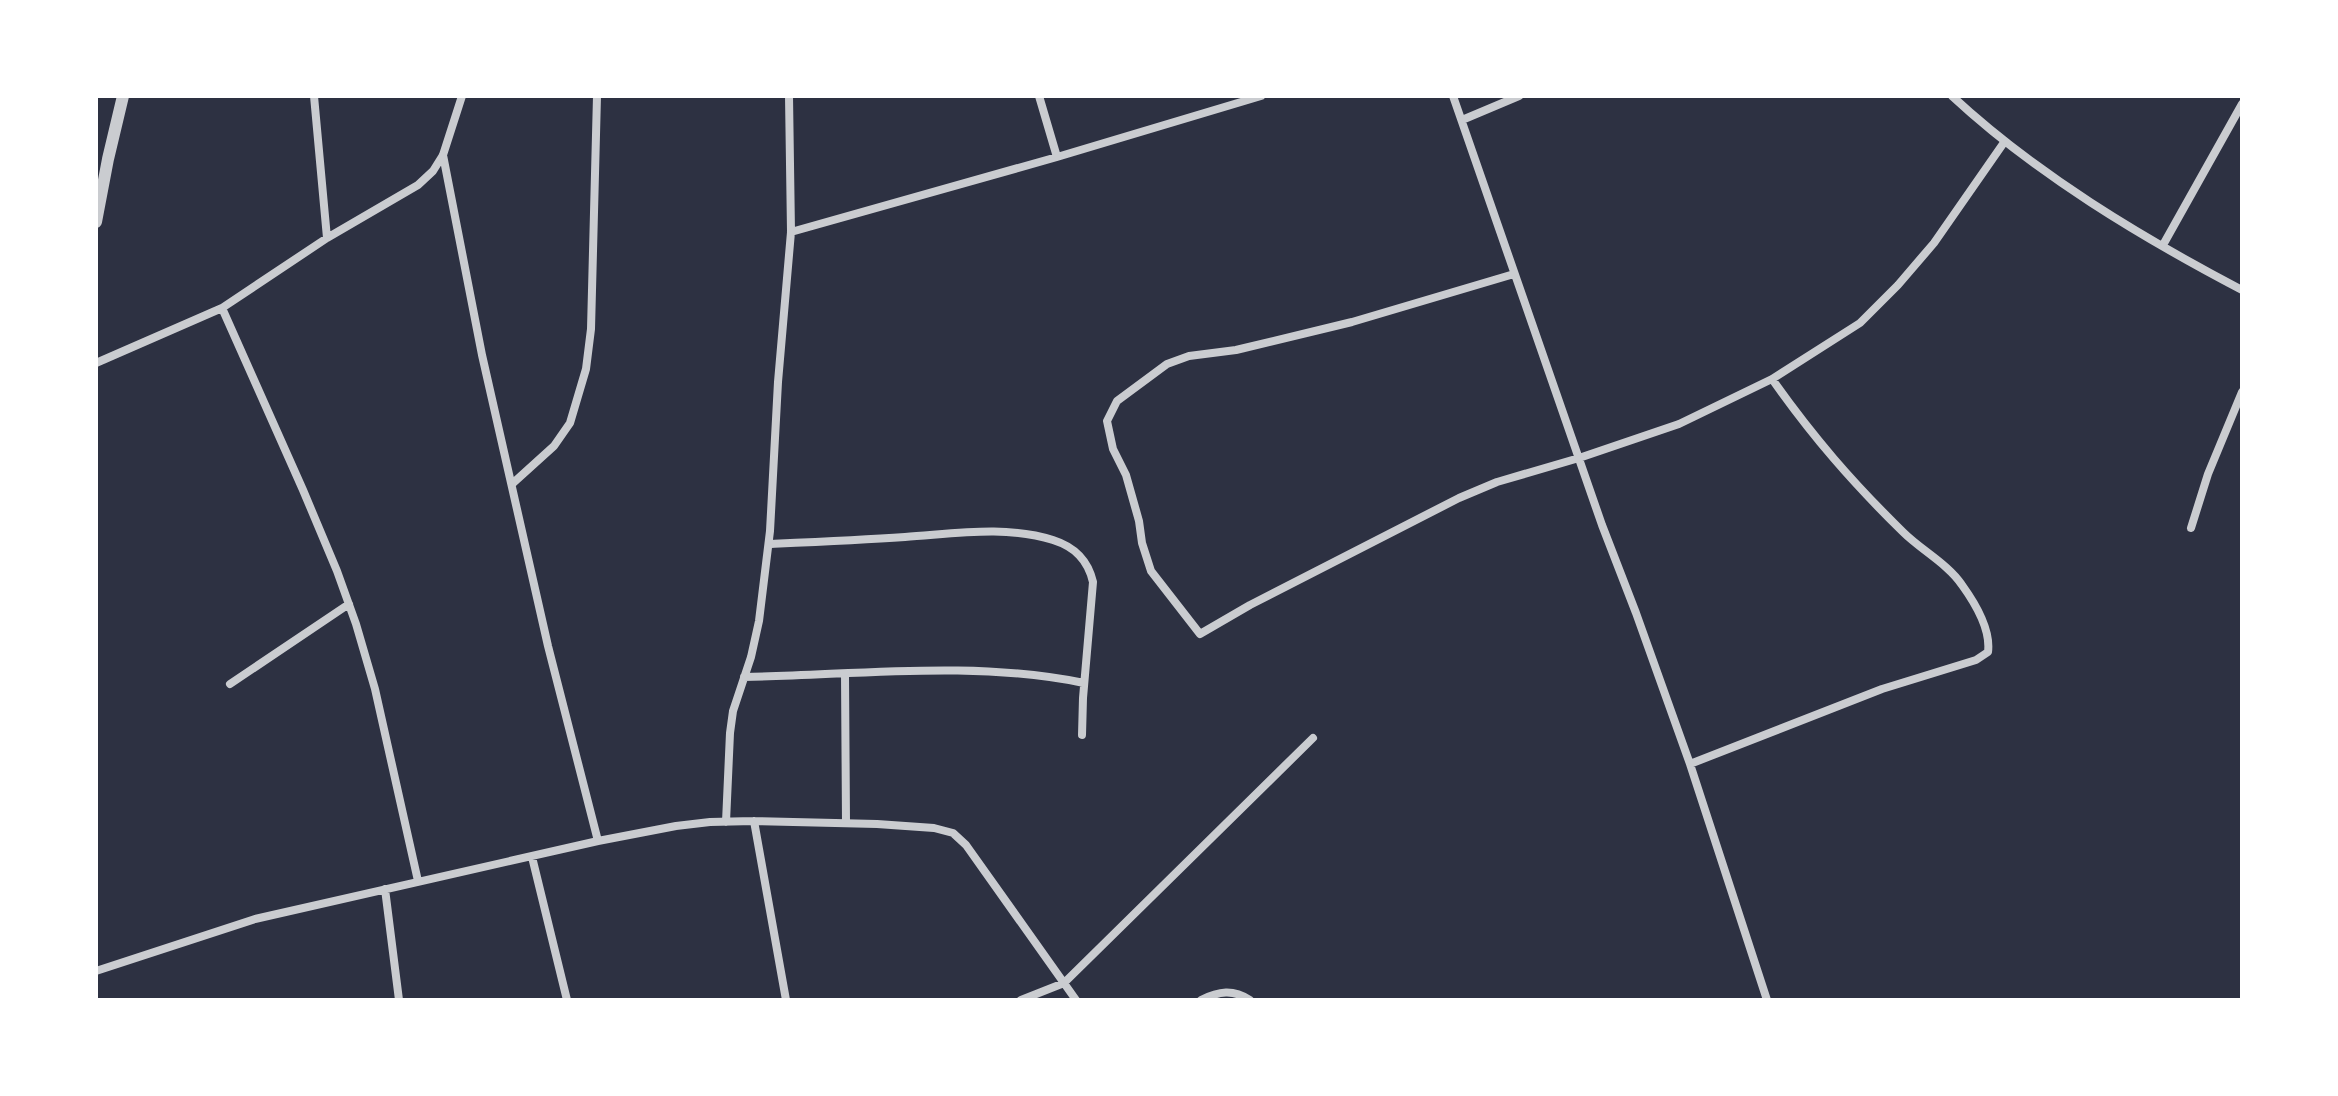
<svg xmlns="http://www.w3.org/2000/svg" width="2338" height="1096" viewBox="0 0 2338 1096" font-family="Jost,sans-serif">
  <rect width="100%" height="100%" fill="#2d3142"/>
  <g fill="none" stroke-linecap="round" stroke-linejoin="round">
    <path stroke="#caccd0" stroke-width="8" d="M314 96 327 238
      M1039 96 1057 157
      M1453 96 1602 525 1636 613 1690 764 1767 1000
      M1952 96C2036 174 2141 237 2242 290
      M1462 120 1519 96
      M443 155 482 355 548 646 598 841
      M791 232 1057 157 1261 96
      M2163 245 2242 104
      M1514 274 1352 322 1236 350 1189 356 1167 364 1117 401 1107 421 1113 449 1126 475 1139 521 1142 543 1151 571 1200 634 1250 605 1459 498 1497 482 1579 458 1679 424 1772 379 1860 323 1898 285 1934 243 2005 141
      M222 308 303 490 337 571 356 624 375 689 418 881
      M96 363 222 308 327 238 418 185 433 171 443 155 462 96
      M512 484 554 446 570 423 586 369 591 329 597 96
      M2191 528 2208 474 2242 392
      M769 544C814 542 860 540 905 537 953 534 1006 525 1053 540 1075 547 1088 560 1093 582L1083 698 1082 735
      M845 674 846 823
      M744 677C857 675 972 660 1084 683
      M230 684 349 604
      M1690 764 1882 689 1976 660 1988 652C1991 629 1975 603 1962 585 1948 564 1921 550 1903 532 1852 482 1813 437 1772 379
      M754 821 786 1000
      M726 822 730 733 733 711 751 657 759 621 770 531 778 382 791 232 789 96
      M532 857 567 1000
      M385 889 399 1000
      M96 971 255 919 598 841 676 826 710 822 754 821 877 824 934 828 953 833 966 845 1076 1000
      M1021 1000 1064 983 1313 738
      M1201 1000C1219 991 1233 989 1250 1000"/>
    <path stroke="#caccd0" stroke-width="12" d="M96 222 108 159 123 96"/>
  </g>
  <rect width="2338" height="1096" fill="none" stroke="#ffffff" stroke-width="196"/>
</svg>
